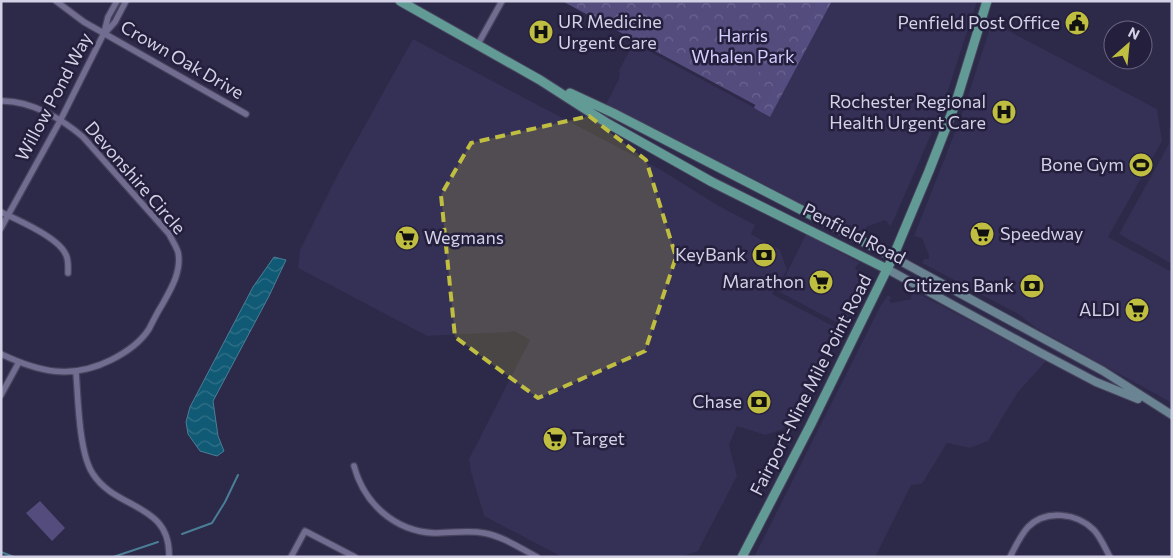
<svg xmlns="http://www.w3.org/2000/svg" width="1173" height="558" viewBox="0 0 1173 558" font-family="Commissioner,sans-serif">
  <defs>
    <pattern id="forest-crowns" width="20" height="18" patternUnits="userSpaceOnUse" patternTransform="scale(1.25)"><rect width="20" height="18" fill="#544d7f"/><path d="M2 6a3 3 0 1 1 6 0M12 15a3 3 0 1 1 6 0" fill="none" stroke="#6c6691"/></pattern>
    <pattern id="park-crowns" width="20" height="18" patternUnits="userSpaceOnUse" patternTransform="scale(1.25)"><rect width="20" height="18" fill="#534c7d"/><path d="M2 6a3 3 0 1 1 6 0M12 15a3 3 0 1 1 6 0" fill="none" stroke="#6b658f"/></pattern>
    <pattern id="water-waves" width="16" height="10" patternUnits="userSpaceOnUse" patternTransform="scale(1.25)"><rect width="16" height="10" fill="#105a75"/><path d="M0 5q4-4 8 0t8 0" fill="none" stroke="#327188"/></pattern>
  </defs>
  <rect width="100%" height="100%" fill="#2d2948"/>
  <path fill="#353055" d="M832 1H977L941 112 891 226 885 220 866 227 865 237 856 233 606 104 619 79 620 73 618 72 634 43 770 116Z
    M992 22 1157 109 1162 141 1108 237 1172 272V403L1036 328 1018 314 922 263 924 259H929V256L922 238 914 236 961 117Z
    M413 39 661 170 719 206 755 225 751 234 780 250 787 270 772 294 835 327 783 429 765 435 737 426 729 445 737 476 698 551 680 557H562L484 516 471 472 469 459 530 340 514 331 508 332 427 336 298 268 300 250 339 172Z
    M1169 128 1172 129V264L1119 234 1169 144Z
    M806 234 860 263 855 267 858 272 857 277 860 284 867 286 847 328 778 291Z
    M912 290 1046 361 1018 392 988 441 970 448 947 443 922 484 911 485 875 557H754L881 305 888 295 892 298 889 300 891 303 911 299Z"/>
  <path fill="url(#forest-crowns)" d="M802 1H832L770 117 754 108 781 44Z"/>
  <path fill="url(#park-crowns)" d="M562 1H819L763 109Z"/>
  <path fill="#534c7d" d="M732 19 752 20 772 34 775 49 762 65 755 80 730 65 719 55 720 37Z
    M40 501 65 528 52 541 26 513Z"/>
  <path fill="url(#water-waves)" stroke="#4a7e97" d="M274 257 286 260 269 296 213 401 218 436 224 451 217 456 200 451 188 434 186 422 190 407 253 287Z"/>
  <g fill="none" stroke-linecap="round" stroke-linejoin="round">
    <path stroke="#4a7e97" stroke-width="2" d="M182 534 212 523 225 502 238 475
      M1 552 14 557
      M113 557 158 542"/>
    <defs>
      <path id="minor" d="M56 1 84 22 246 114
        M106 32 115 22 126 1
        M478 44 502 1
        M1 101C30 100 62 119 83 137L169 234C172 240 176 246 178 252 182 271 171 289 162 305 157 313 153 321 149 329 140 343 125 353 111 360 71 380 39 372 1 354
        M1 212C18 220 57 237 65 253 69 259 68 266 68 273
        M1 228 60 121 104 33 108 17 117 1
        M76 372C78 398 79 454 93 474 116 510 171 503 169 557
        M1 395 19 362
        M354 466C364 503 394 531 434 533 451 533 467 530 484 533 502 536 520 548 537 557
        M291 557 305 531 355 557
        M1010 557C1015 547 1020 536 1028 527 1046 509 1077 513 1094 530 1101 538 1105 548 1110 557"/>
      <path id="secondary" d="M893 257 1103 371 1172 415
        M887 269 1041 353 1096 382 1138 399"/>
      <path id="primary" d="M400 1 540 80 607 123 712 182 887 269
        M570 93 613 113 893 257
        M742 557 810 426 893 257 929 171 956 102 987 1"/>
    </defs>
    <use href="#minor" stroke="#47435d" stroke-width="8"/>
    <use href="#secondary" stroke="#47435d" stroke-width="10"/>
    <use href="#primary" stroke="#47435d" stroke-width="11"/>
    <use href="#minor" stroke="#716d91" stroke-width="5.5"/>
    <use href="#secondary" stroke="#6a8493" stroke-width="8"/>
    <use href="#primary" stroke="#629b95" stroke-width="9"/>
  </g>
  <path fill="#bfbe41" fill-opacity="0.2" stroke="#bfbe41" stroke-width="4" stroke-dasharray="10 6" stroke-linejoin="round" d="M589 116 646 160 676 257 645 351 538 398 455 337 441 195 471 143Z"/>
  <defs>
    <symbol id="civic-disc" viewBox="-11 -11 22 22"><circle r="9.5" fill="#bfbe41" stroke="#241f3d"/><path d="M-.6-6.5H3V-4.5H.6V-3L4-1V1h2V6H-6V1h2V-1L-.6-3ZM-1.2 2.5V6h2.4V2.5Z" fill="#111"/></symbol>
    <symbol id="hospital-disc" viewBox="-11 -11 22 22"><circle r="9.5" fill="#bfbe41" stroke="#241f3d"/><path d="M-5-5h3v3.5h4V-5h3V5h-3V1.5h-4V5h-3Z" fill="#111"/></symbol>
    <symbol id="stadium-disc" viewBox="-11 -11 22 22"><circle r="9.5" fill="#bfbe41" stroke="#241f3d"/><path d="M0-5a6.5 5 0 1 0 0 10a6.5 5 0 1 0 0-10ZM-3.5-1.8h7v3.6h-7Z" fill="#111"/></symbol>
    <symbol id="supermarket-disc" viewBox="-11 -11 22 22"><circle r="9.5" fill="#bfbe41" stroke="#241f3d"/><path d="M-6-5.5h2.5l.6 2H6L4.5 2H-2.5L-4.4-4H-6ZM-1.5 3.2a1.3 1.3 0 1 0 .1 0ZM3 3.2a1.3 1.3 0 1 0 .1 0Z" fill="#111"/></symbol>
    <symbol id="bank-disc" viewBox="-11 -11 22 22"><circle r="9.5" fill="#bfbe41" stroke="#241f3d"/><path d="M-6-4H6V4H-6ZM0-2.3a2.3 2.3 0 1 0 0 4.6a2.3 2.3 0 1 0 0-4.6Z" fill="#111"/></symbol>
  </defs>
  <g fill-rule="evenodd">
    <use href="#civic-disc" x="1063" y="9" width="28" height="28"/>
    <use href="#hospital-disc" x="527" y="18" width="28" height="28"/>
    <use href="#hospital-disc" x="990" y="98" width="28" height="28"/>
    <use href="#stadium-disc" x="1127" y="151" width="28" height="28"/>
    <use href="#supermarket-disc" x="968" y="220" width="28" height="28"/>
    <use href="#supermarket-disc" x="393" y="224" width="28" height="28"/>
    <use href="#bank-disc" x="750" y="241" width="28" height="28"/>
    <use href="#supermarket-disc" x="807" y="268" width="28" height="28"/>
    <use href="#bank-disc" x="1018" y="272" width="28" height="28"/>
    <use href="#supermarket-disc" x="1123" y="296" width="28" height="28"/>
    <use href="#bank-disc" x="745" y="388" width="28" height="28"/>
    <use href="#supermarket-disc" x="541" y="425" width="28" height="28"/>
  </g>
  <g text-anchor="middle" stroke-width="5" stroke-linejoin="round" paint-order="stroke">
    <g font-size="18" fill="#d2d1e5" stroke="#241f3d" text-anchor="end">
      <text x="558" y="28" text-anchor="start">UR Medicine<tspan x="558" dy="21">Urgent Care</tspan></text>
      <text x="1060" y="29">Penfield Post Office</text>
      <text x="986" y="108">Rochester Regional<tspan x="986" dy="21">Health Urgent Care</tspan></text>
      <text x="1124" y="171">Bone Gym</text>
      <text x="1000" y="240" text-anchor="start">Speedway</text>
      <text x="424" y="244" text-anchor="start">Wegmans</text>
      <text x="746" y="261">KeyBank</text>
      <text x="804" y="288">Marathon</text>
      <text x="1014" y="292">Citizens Bank</text>
      <text x="1120" y="316">ALDI</text>
      <text x="742" y="408">Chase</text>
      <text x="572" y="445" text-anchor="start">Target</text>
    </g>
    <g font-size="18" fill="#d3cfff" stroke="#241f3d">
      <text x="743" y="42">Harris<tspan x="743" dy="21">Whalen Park</tspan></text>
    </g>
    <g font-size="18" fill="#d2d1e5" stroke="#241f3d">
      <text transform="translate(182 60) rotate(30)" y="6">Crown Oak Drive</text>
      <text transform="translate(54 97) rotate(-62)" y="6">Willow Pond Way</text>
      <text transform="translate(135 178) rotate(49)" y="6">Devonshire Circle</text>
      <text transform="translate(854 234) rotate(27)" y="6">Penfield Road</text>
      <text transform="translate(811 385) rotate(-63)" y="6">Fairport-Nine Mile Point Road</text>
    </g>
  </g>
  <rect width="1173" height="558" fill="none" stroke="#d2d1e5" stroke-width="5"/>
  <g transform="translate(1128 45) rotate(27)"><circle r="24" fill="#241f3d" stroke="#6a6680"/>
  <path d="M0-4L9 19L0 12L-9 19Z" fill="#bfbe41"/>
  <text y="-8" font-size="14" font-weight="bold" text-anchor="middle" fill="#d2d1e5">N</text>
  </g>
</svg>
